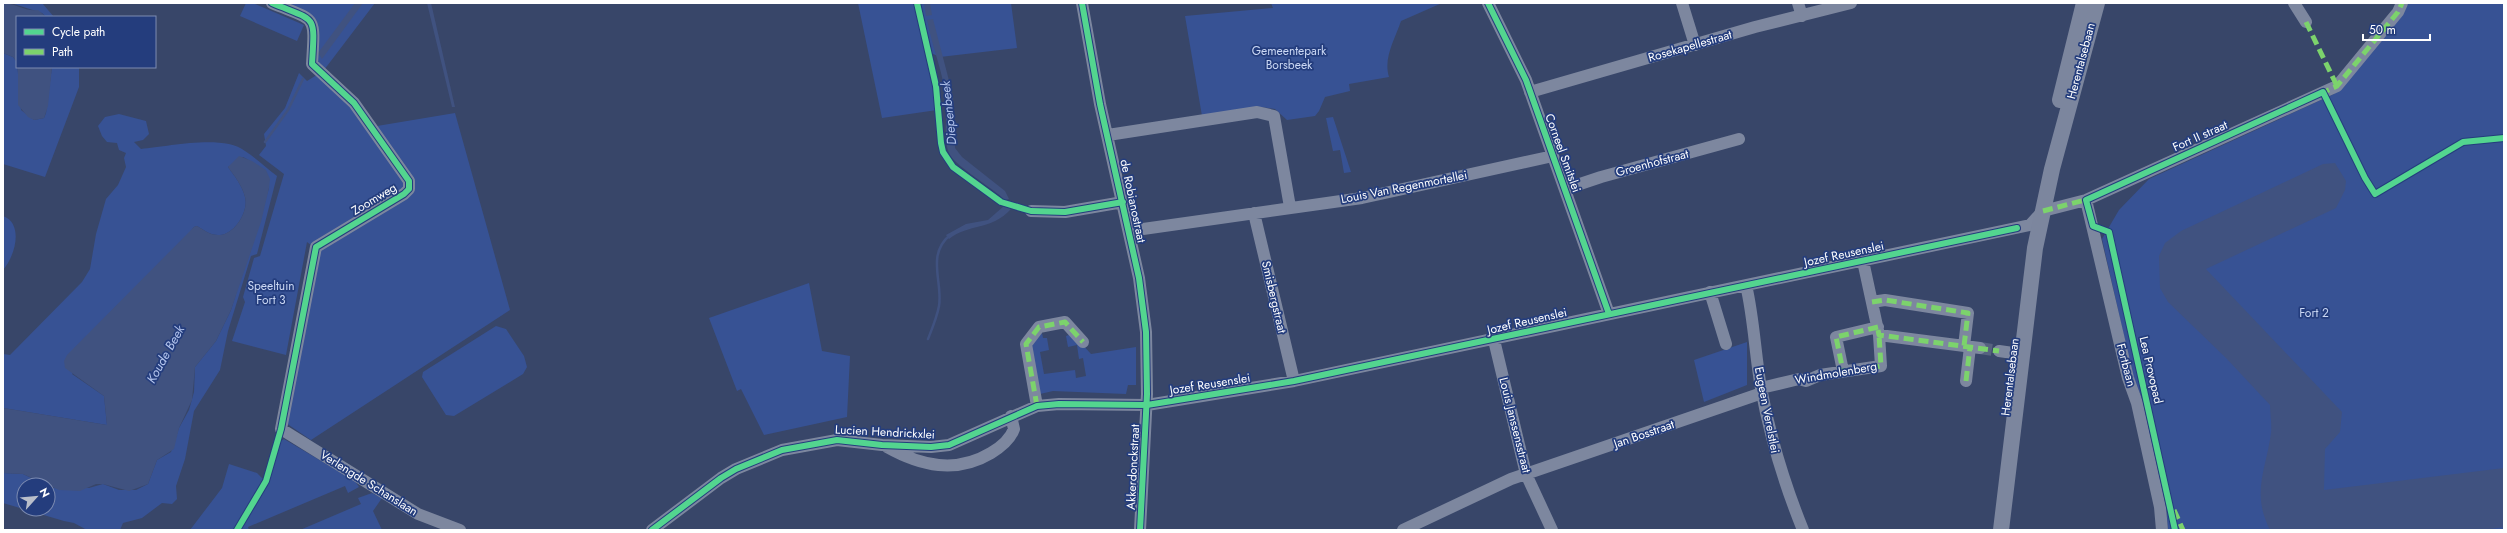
<svg xmlns="http://www.w3.org/2000/svg" width="2507" height="533" viewBox="0 0 2507 533" font-family="Jost,sans-serif">
  <rect width="100%" height="100%" fill="#384669"/>
  <path fill="#375294" d="M11 3H42L54 17H46L42 13Z
    M246 3H253L304 25 297 41 240 16Z
    M272 3H375L321 74 371 127 455 113 510 310 311 440 283 421 311 245 307 242 286 355 232 341 245 302 243 297 254 258 260 256 284 174 259 155 266 146 264 134 285 108 299 73 307 81 320 73 312 64 315 28Z
    M858 3H1011L1017 48 940 57 924 50 933 85 937 110 882 118Z
    M1271 3H1442L1401 21C1395 39 1383 58 1389 77L1349 84 1350 91 1325 97 1319 111 1315 116 1287 120 1275 109 1261 107 1202 116 1185 16 1273 8Z
    M2409 3H2504V530H2168L2166 506 2143 401 2133 376 2102 239 2119 210 2149 179 2334 94Z
    M3 53 13 57 17 62 21 110 34 120 44 118 46 113 52 67H79V87L45 177 3 164Z
    M119 114 146 121 149 134 143 140 134 142 141 149C167 147 223 134 245 151 256 158 266 168 277 176L257 254 251 256 228 331 220 370 194 411 185 459 176 486 177 499 172 504 162 503 142 518 123 523 120 530H87L74 523 64 521 3 503V473L23 474 46 485H24V509H48V486L51 488H89L103 484 119 490H136L148 484 157 460 171 452 179 428 189 410 194 392 195 367 216 341 231 310 269 188C269 173 255 163 243 157L228 167C234 175 243 187 245 197 249 211 235 234 220 235 211 236 204 230 197 226L194 227 72 374 104 396 107 425 3 408V354L10 355 82 282 90 269 96 234 106 199 118 185 126 167 124 158 126 153 119 150 117 143 107 142 102 136 98 126 105 117Z
    M1333 117 1351 172 1344 173 1340 150 1333 151 1326 118Z
    M3 216C25 224 14 258 3 270Z
    M809 283 822 351 850 356 847 417 764 435 741 389 737 391 709 318Z
    M496 326 506 329 524 356 527 367 523 374 454 416 446 415 422 377 423 372Z
    M1070 331 1091 354 1136 347V385H1128L1126 394 1053 391 1040 394 1031 346 1042 333 1043 338H1047L1049 350 1040 352 1044 374 1075 370 1076 378 1086 376 1083 358 1079 359 1077 345 1068 347 1066 336 1069 335Z
    M1747 342V385L1704 402 1694 360Z
    M284 439 355 481 359 487 348 493 345 486 248 527 249 530H241L268 483 281 441Z
    M229 464 257 473 263 479 243 517 233 530H190L222 488Z
    M372 493 382 498 373 511 382 530H300L361 504 358 498Z"/>
  <path fill="#405280" d="M3 3C15 3 26 12 38 10L46 17H17V62L13 57 3 53Z
    M355 3H363L322 59 318 53Z
    M427 3H431L455 107H452Z
    M924 3H930L932 15 926 16Z
    M933 19 953 96 955 148 962 157 1005 191 1009 199 1005 200C993 188 957 167 950 155 942 139 948 117 946 100 944 75 932 46 927 20Z
    M18 67H52L48 106 44 118 34 120 28 117 18 105Z
    M239 156 252 161 266 170 270 179 269 188 261 222 231 310 216 341 195 367 192 400 179 428 174 449 157 460 148 484 129 491 103 484H96L80 491 59 490 23 474 3 473V408L107 425 104 396 65 368 64 361 67 355 194 227 197 226C204 230 211 236 220 235 235 234 249 211 245 197 243 187 234 175 228 167Z
    M2335 163 2346 181 2345 190 2336 208 2206 269 2342 412 2340 432 2325 449 2324 490 2504 468V527L2484 530H2270C2251 493 2266 470 2271 433 2272 424 2270 414 2270 405L2226 358 2168 302 2160 288 2159 256 2165 243 2181 231 2323 164Z
    M1009 205 1011 209C991 231 969 223 949 239L946 235 966 224 988 220 1004 206Z"/>
  <g fill="none" stroke-linecap="round" stroke-linejoin="round">
    <path stroke="#405280" stroke-width="2.5" d="M265 142 288 110 303 79
      M928 339C932 329 937 317 939 306 943 282 926 255 950 235"/>
    <path stroke="#566280" stroke-width="12" stroke-dasharray="12 6" stroke-linecap="butt" d="M1980 348 1999 351"/>
    <path stroke="#7d879f" stroke-width="12" d="M272 3C317 22 315 13 312 64L354 103 409 181V189L404 194 316 247 281 429 418 514 460 530
      M1082 3 1100 104 1139 278 1146 332 1147 394 1140 530
      M1488 3 1526 80 1609 314
      M1682 3 1695 45
      M1798 3 1802 16
      M2294 3 2306 22
      M1530 92 1755 27 1851 3
      M1108 135 1257 112 1274 116 1290 207
      M1565 189 1601 177 1739 139
      M2086 200 2128 378 2137 403 2160 507 2162 530
      M1031 211 1065 212 1123 202
      M1254 213 1294 381
      M1129 231 1362 198 1553 156
      M1863 261 1879 335 1980 348
      M1746 285C1754 319 1755 354 1761 388 1770 437 1784 483 1803 530
      M1710 292 1726 344
      M1872 302 1885 300 1968 313 1964 346
      M1494 340 1526 474 1552 530
      M1999 351 2013 353
      M1843 371 1836 337 1878 327
      M1966 381 1970 347
      M1761 388 1799 379 1806 381 1820 375 1881 366 1879 335
      M1037 406 1026 344 1039 327 1065 322 1083 342
      M887 447C921 466 956 474 991 453 1001 447 1010 440 1014 429L1011 416
      M652 530 721 478 736 469 782 450 837 440 882 445 931 447 949 445 1037 406 1059 404 1147 405 1294 381 2030 225 2043 211 2086 200 2337 86 2398 12 2402 3
      M1403 530 1511 479 1762 393"/>
    <path stroke="#7c869e" stroke-width="16" d="M2060 100 2084 3
      M2001 530 2035 248 2052 169 2097 3"/>
    <path stroke="#7cd36c" stroke-width="5" stroke-dasharray="10 5" stroke-linecap="butt" d="M2306 22 2337 86
      M2320 94 2337 86 2398 12 2402 3
      M2043 211 2089 199
      M1872 302 1885 300 1968 313 1964 346
      M1878 327 1836 337 1843 371 1849 372 1881 366 1879 335
      M1878 330 1879 335 1999 351
      M1966 381 1970 347
      M1037 406 1026 344 1039 327 1065 322 1083 342
      M2174 510 2183 530"/>
    <defs>
      <path id="cycleway" d="M917 3 936 86 941 143 943 152 953 167 1001 202 1031 211 1065 212 1123 202
        M1082 3 1100 104 1139 278 1146 332 1147 394 1140 530
        M1488 3 1526 80 1609 314
        M237 530 266 481 281 429 316 247 404 194 409 189V181L354 103 312 64C315 13 317 22 272 3
        M652 530 721 478 736 469 782 450 837 440 882 445 931 447 949 445 1037 406 1059 404 1147 405 1294 381 2017 228
        M2175 530 2109 232 2093 226 2086 200 2323 92 2365 178 2375 194 2463 142 2504 138"/>
    </defs>
    <use href="#cycleway" stroke="#243d7d" stroke-width="8"/>
    <use href="#cycleway" stroke="#53d58f" stroke-width="6"/>
  </g>
  <g text-anchor="middle" stroke-width="3.5" stroke-linejoin="round" paint-order="stroke">
    <g font-size="12" fill="#fff" stroke="#243d7d">
      <text transform="translate(1690 46) rotate(-16)" y="4">Rosekapellestraat</text>
      <text transform="translate(2081 61) rotate(-75)" y="4">Herentalsebaan</text>
      <text transform="translate(2200 136) rotate(-24)" y="4">Fort II straat</text>
      <text transform="translate(1563 153) rotate(70)" y="4">Corneel Smitslei</text>
      <text transform="translate(1652 163) rotate(-15)" y="4">Groenhofstraat</text>
      <text transform="translate(1404 187) rotate(-11)" y="4">Louis Van Regenmortellei</text>
      <text transform="translate(374 199) rotate(-31)" y="4">Zoomweg</text>
      <text transform="translate(1133 201) rotate(78)" y="4">de Robianostraat</text>
      <text transform="translate(1844 254) rotate(-12)" y="4">Jozef Reusenslei</text>
      <text transform="translate(1274 297) rotate(77)" y="4">Smisbergstraat</text>
      <text transform="translate(1527 321) rotate(-13)" y="4">Jozef Reusenslei</text>
      <text transform="translate(2126 365) rotate(75)" y="4">Fortbaan</text>
      <text transform="translate(2151 370) rotate(77)" y="4">Lea Provopad</text>
      <text transform="translate(1836 373) rotate(-10)" y="4">Windmolenberg</text>
      <text transform="translate(2010 377) rotate(-83)" y="4">Herentalsebaan</text>
      <text transform="translate(1210 384) rotate(-9)" y="4">Jozef Reusenslei</text>
      <text transform="translate(1767 410) rotate(79)" y="4">Eugeen Verelstlei</text>
      <text transform="translate(1515 425) rotate(76)" y="4">Louis Janssensstraat</text>
      <text transform="translate(885 432) rotate(3)" y="4">Lucien Hendrickxlei</text>
      <text transform="translate(1644 434) rotate(-19)" y="4">Jan Bosstraat</text>
      <text transform="translate(1133 467) rotate(-87)" y="4">Akkerdonckstraat</text>
      <text transform="translate(369 483) rotate(32)" y="4">Verlengde Schanslaan</text>
    </g>
    <g font-size="12" fill="#cbd8f4" stroke="#243d7d">
      <text x="1289" y="55">Gemeentepark<tspan x="1289" dy="14">Borsbeek</tspan></text>
      <text x="271" y="290">Speeltuin<tspan x="271" dy="14">Fort 3</tspan></text>
      <text x="2314" y="317">Fort 2</text>
    </g>
    <g font-size="13" font-style="italic" fill="#b4c5ed" stroke="#243d7d">
      <text transform="translate(948 113) rotate(-96)" y="5">Diepenbeek</text>
      <text transform="translate(165 354) rotate(-61)" y="5">Koude Beek</text>
    </g>
  </g>
  <rect width="2507" height="533" fill="none" stroke="#ffffff" stroke-width="8"/>
  <rect x="16" y="16" width="140" height="52" fill="#243d7d" stroke="#7c8bb1"/>
  <rect x="24" y="29" width="20" height="6" fill="#53d58f" stroke="#7c8bb1"/>
  <text x="52" y="36" font-size="12" fill="#ffffff">Cycle path</text>
  <rect x="24" y="49" width="20" height="6" fill="#7cd36c" stroke="#7c8bb1"/>
  <text x="52" y="56" font-size="12" fill="#ffffff">Path</text>
  <g transform="translate(36 497) rotate(63)"><circle r="19" fill="#243d7d" stroke="#7c8bb1"/>
  <path d="M0-3L7 15L0 10L-7 15Z" fill="#b9beca"/>
  <text y="-6" font-size="11" font-weight="bold" text-anchor="middle" fill="#ffffff">N</text>
  </g>
  <path d="M2363 34v6h67v-6" fill="none" stroke="#ffffff" stroke-width="2"/>
  <text x="2369" y="34" font-size="12" fill="#ffffff" stroke="#243d7d" stroke-width="3" paint-order="stroke">50 m</text>
</svg>
